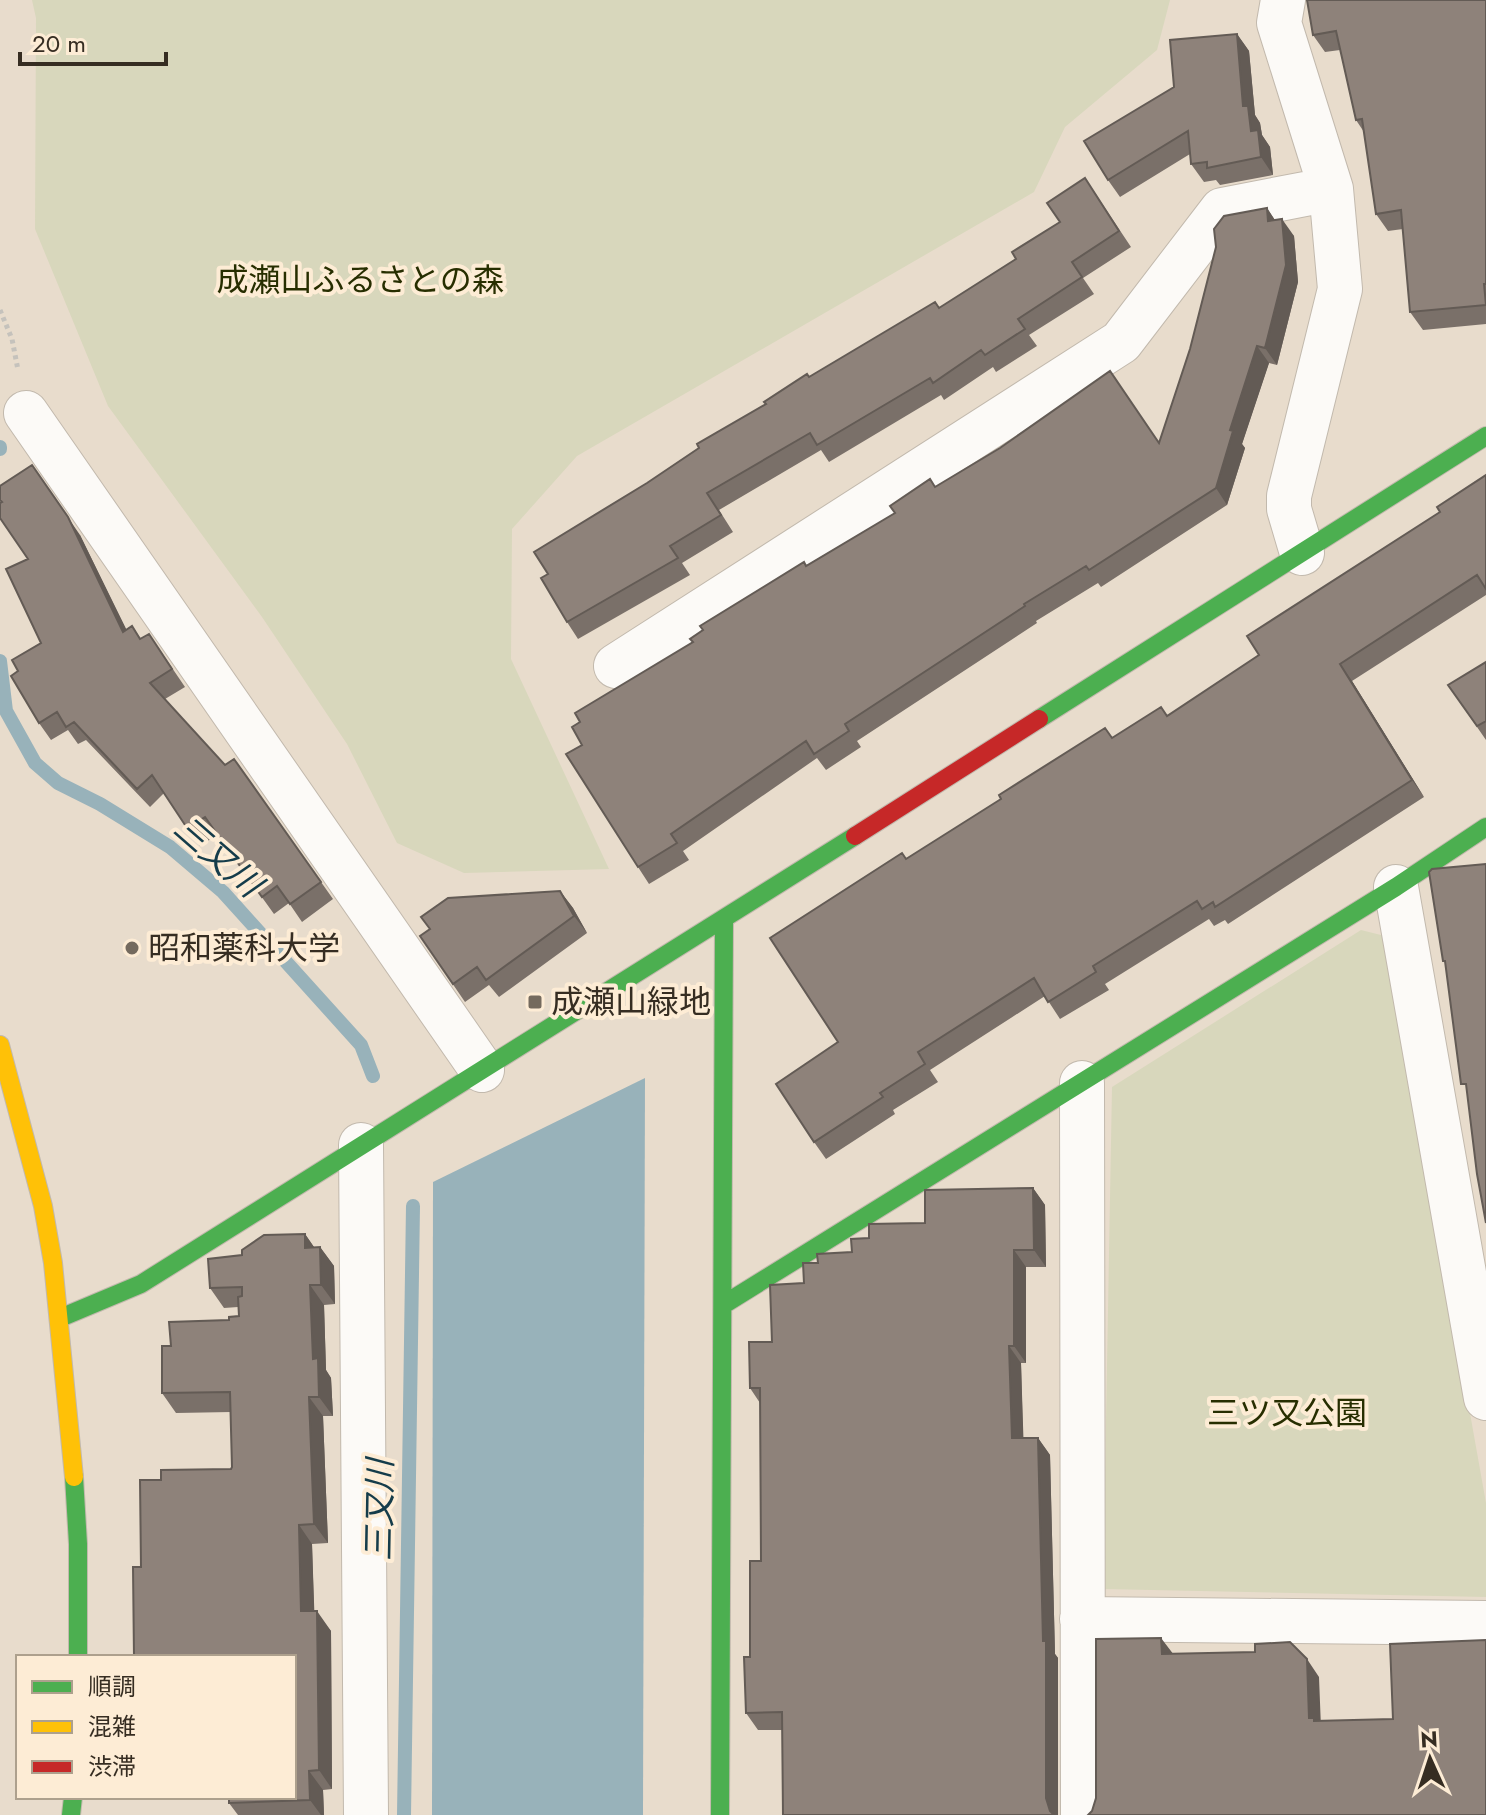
<svg xmlns="http://www.w3.org/2000/svg" width="1486" height="1815" viewBox="0 0 1486 1815" font-family="Jost,'Noto Sans JP',sans-serif">
  <rect width="100%" height="100%" fill="#e8dccc"/>
  <path fill="#d8d7bc" d="M32 0H1170L1157 50 1065 127 1034 192 577 456 512 529 511 659 609 869 464 873 397 843 347 744 262 617 108 406 35 229 36 18Z
    M1361 930 1385 936 1486 1503V1597L1103 1589 1112 1087Z"/>
  <path fill="#98b2ba" d="M645 1078 643 1815H432L433 1182Z"/>
  <g fill="none" stroke-linecap="round" stroke-linejoin="round">
    <path stroke="#98b2ba" stroke-width="14" d="M0 447V449
      M0 661 6 711 35 763 58 783 100 804 170 847 223 892 361 1045 373 1076
      M404 1815 413 1206"/>
    <defs>
      <path id="street" d="M1283 0 1279 23 1331 189 1340 289 1289 496V509L1302 553
        M26 413 482 1070
        M616 666 1121 342 1222 210 1331 189
        M1396 887 1486 1398
        M1082 1083 1083 1815
        M361 1145 366 1815
        M1082 1619 1486 1623"/>
      <path id="fast" d="M1039 719 1486 436
        M723 1305 1396 887 1486 827
        M60 1318 141 1284 855 836
        M74 1477 78 1544V1657
        M71 1815 73 1797
        M720 1815 724 919"/>
      <path id="slow" d="M0 1045 43 1206 53 1263 74 1477"/>
      <path id="jam" d="M855 836 1039 719"/>
    </defs>
    <use href="#street" stroke="#c2b9ad" stroke-width="46"/>
    <use href="#fast" stroke="#c2b9ad" stroke-width="20"/>
    <use href="#slow" stroke="#c2b9ad" stroke-width="20"/>
    <use href="#jam" stroke="#c2b9ad" stroke-width="20"/>
    <path stroke="#c5c2bc" stroke-width="5" stroke-dasharray="4 4" stroke-linecap="butt" d="M0 310 12 339 18 370"/>
    <use href="#street" stroke="#fcfaf7" stroke-width="44"/>
    <use href="#fast" stroke="#4caf50" stroke-width="18"/>
    <use href="#slow" stroke="#ffc107" stroke-width="18"/>
    <use href="#jam" stroke="#c62828" stroke-width="18"/>
  </g>
  <path fill="#7a7069" d="M1486 0V324L1423 330 1410 312 1403 229 1388 231 1376 214 1364 132 1356 120 1340 50 1325 52 1313 35Z
    M1237 34 1249 51 1255 115 1260 123 1262 135 1270 147 1273 175 1220 185 1216 180 1204 182 1191 164 1190 154 1120 197 1108 180 1174 87Z
    M1085 178 1131 247 1083 278 1094 294 1029 335 1037 346 996 372 993 367 944 400 941 395 829 462 821 450 719 510 733 532 682 563 690 575 578 639 567 622 548 574 766 404 809 377 939 308 1016 259 1060 222Z
    M1267 208 1275 220 1294 236 1298 282 1277 365 1269 363 1242 444 1245 448 1227 505 1101 587 1098 583 1036 621 1037 623 857 741 861 747 826 770 817 758 683 851 689 860 649 884 638 867 582 745 693 642 703 630 807 565 895 513 935 487 1159 443Z
    M1486 475V595L1352 681 1424 797 1228 924 1225 920 1214 926 1209 919 1105 984 1109 990 1060 1019 1045 996 930 1070 938 1082 893 1110 895 1114 826 1159 814 1142 838 1042 906 859 1001 799 1105 728 1112 738 1167 716 1259 655Z
    M80 535 126 630 132 626 141 639 149 634 185 687 165 699 225 765 234 759 333 899 302 922 289 903 274 914 217 835 200 846 164 793 150 807 86 740 78 744 68 730 51 740 39 723 18 671 41 643 28 559Z
    M1486 662V740L1448 685Z
    M560 891 573 908 587 933 499 997 489 985 465 1002 420 936 430 929 421 917Z
    M1033 1188 1045 1205 1046 1267H1026V1363H1021L1023 1438H1038L1050 1455 1055 1654 1058 1658V1815H783L782 1730H758L746 1713 750 1657 761 1561 760 1403 750 1388 772 1342 804 1283 818 1263 852 1252 869 1238 925 1223Z
    M305 1234 314 1247H320L334 1266 335 1304 324 1305 326 1370 331 1378 333 1416H323L328 1543 312 1544 314 1611 331 1631 332 1789 323 1790 324 1815H238L229 1803 294 1657 141 1567 161 1480 231 1469 232 1467 231 1412 176 1413 162 1393 171 1346 239 1316 238 1307 224 1308 210 1288 242 1255Z"/>
  <path fill="#635b55" d="M1237 34 1249 51 1255 115 1260 123 1262 135 1270 147 1273 175 1261 157 1243 106Z
    M1267 208 1278 225 1268 221Z
    M1282 219 1294 236 1298 282 1277 365 1265 348Z
    M1257 346 1269 363 1242 444 1245 448 1227 505 1216 488 1230 430Z
    M32 465 80 535 136 649 123 632Z
    M1340 664 1352 681 1424 797 1412 780Z
    M560 891 573 908 587 933 574 916Z
    M1033 1188 1045 1205 1046 1267 1034 1250Z
    M305 1234 318 1253 305 1248Z
    M320 1247 334 1266 335 1304 321 1285Z
    M1014 1250 1026 1267V1363L1014 1346Z
    M310 1285 324 1305 326 1370 331 1378 333 1416 319 1397 313 1359Z
    M1009 1346 1021 1363 1024 1456 1012 1438Z
    M309 1397 323 1416 328 1543 314 1524Z
    M1038 1438 1050 1455 1055 1654 1058 1658V1815H1053L1050 1811 1046 1798Z
    M299 1525 312 1544 315 1631 301 1611Z
    M317 1611 331 1631 332 1789 319 1770Z
    M1161 1638 1174 1655 1162 1654Z
    M1307 1659 1319 1677 1321 1728 1309 1718Z
    M309 1771 323 1790 324 1815H321L310 1800Z"/>
  <path fill="#8e827a" stroke="#635b55" stroke-width="2" d="M1307 0H1486V284H1484L1486 305 1410 312 1401 210 1376 214 1362 119 1356 120 1336 31 1313 35Z
    M1237 34 1243 106H1248L1251 131 1258 130 1261 157 1207 168V162L1191 164 1188 131 1108 180 1084 141 1174 87 1170 40Z
    M1085 178 1119 231 1072 262 1082 277 1018 319 1025 329 985 355 981 350 933 383 930 378 817 445 810 433 707 493 721 515 670 546 678 558 567 622 541 578 548 574 534 552 647 483 699 448 697 444 766 404 764 402 807 374 809 377 935 302 939 308 1016 259 1012 252 1060 222 1047 203Z
    M1267 208 1268 221 1282 219 1286 265 1265 348 1257 346 1230 430 1233 431 1216 488 1089 570 1086 566 1024 604 1025 606 845 724 849 731 814 754 806 741 671 834 677 843 638 867 566 754 582 745 572 727 580 722 575 713 693 642 690 639 703 630 700 626 804 562 806 566 895 513 890 506 930 479 935 487 1000 448 1110 371 1159 443 1190 349 1216 247 1214 229 1224 216Z
    M32 465 68 517 123 632 132 626 140 639 149 634 172 669 150 683 225 765 234 759 321 882 290 904 277 886 262 897 205 817 187 828 152 775 137 789 74 722 66 727 57 712 39 723 11 676 18 671 12 660 41 643 6 569 28 559 0 518V503L2 502 0 500V486Z
    M1486 475V589L1477 575 1340 664 1412 780 1215 907 1213 902 1202 909 1197 901 1093 966 1096 972 1048 1002 1034 978 918 1052 925 1064 880 1093 883 1097 814 1142 776 1084 838 1042 770 938 902 853 906 859 1001 799 999 795 1105 728 1112 738 1161 707 1167 716 1259 655 1247 636 1440 512 1437 507Z
    M1486 662V721L1477 726 1448 685Z
    M1486 864V1223L1477 1174 1466 1084H1461L1445 961H1443L1429 872 1432 869Z
    M560 891 574 916 486 980 477 967 453 984 420 936 430 929 421 917 448 898Z
    M1033 1188 1034 1250H1014V1346H1009L1012 1438H1038L1043 1641H1046V1798L1050 1811 1054 1815H783L782 1712 746 1713 744 1657H750V1561H761L760 1388H750L749 1342H772L770 1285 804 1283 803 1263H818L817 1254 852 1252 851 1239 869 1238V1224L925 1223V1190Z
    M305 1234V1248L320 1247 321 1285H310L313 1359 318 1358 319 1397H309L314 1524 299 1525 301 1611H317L319 1770 309 1771 310 1800 229 1803V1797H294V1657H134L133 1567H141L140 1480H161V1470L231 1469 232 1467 230 1392 162 1393V1346H171L169 1322 229 1320V1317L239 1316 238 1297 242 1296V1287L210 1288 208 1259 242 1255V1250L264 1235Z
    M1161 1638 1162 1654 1255 1652V1644L1290 1642 1307 1659 1309 1718H1314V1721L1393 1719 1390 1644 1486 1640V1815H1088L1092 1811 1096 1798V1639Z"/>
  <g fill="#746a5e" stroke="#fdecd5" stroke-width="3">
    <circle cx="132" cy="948" r="8"/>
    <rect x="527" y="994" width="16" height="16" rx="4"/>
  </g>
  <g text-anchor="middle" stroke-width="8" stroke-linejoin="round" paint-order="stroke">
    <g font-size="32" fill="#272e00" stroke="#fdecd5">
      <text x="360" y="291">成瀬山ふるさとの森</text>
      <text x="1287" y="1424">三ツ又公園</text>
    </g>
    <g font-size="32" fill="#362d22" stroke="#fdecd5" text-anchor="start">
      <text x="148" y="959">昭和薬科大学</text>
      <text x="551" y="1013">成瀬山緑地</text>
    </g>
    <g font-size="34" font-style="italic" fill="#153c4a" stroke="#fdecd5">
      <text transform="translate(218 856) rotate(41)" y="12">三又川</text>
      <text transform="translate(379 1510) rotate(-89)" y="12">三又川</text>
    </g>
  </g>
  <rect x="16" y="1655" width="280" height="144" fill="#fdecd5" stroke="#ada08d" stroke-width="2"/>
  <rect x="32" y="1681" width="40" height="12" fill="#4caf50" stroke="#ada08d" stroke-width="2"/>
  <text x="88" y="1695" font-size="24" fill="#362d22">順調</text>
  <rect x="32" y="1721" width="40" height="12" fill="#ffc107" stroke="#ada08d" stroke-width="2"/>
  <text x="88" y="1735" font-size="24" fill="#362d22">混雑</text>
  <rect x="32" y="1761" width="40" height="12" fill="#c62828" stroke="#ada08d" stroke-width="2"/>
  <text x="88" y="1775" font-size="24" fill="#362d22">渋滞</text>
  <g transform="translate(1430 1759) rotate(357)" stroke="#fdecd5" stroke-width="6" paint-order="stroke">
  <path d="M0-6L14 30L0 20L-14 30Z" fill="#362d22"/>
  <text y="-12" font-size="22" font-weight="bold" text-anchor="middle" fill="#362d22">N</text>
  </g>
  <path d="M20 52v12h146v-12" fill="none" stroke="#362d22" stroke-width="4"/>
  <text x="32" y="52" font-size="24" fill="#362d22" stroke="#fdecd5" stroke-width="6" paint-order="stroke">20 m</text>
</svg>
